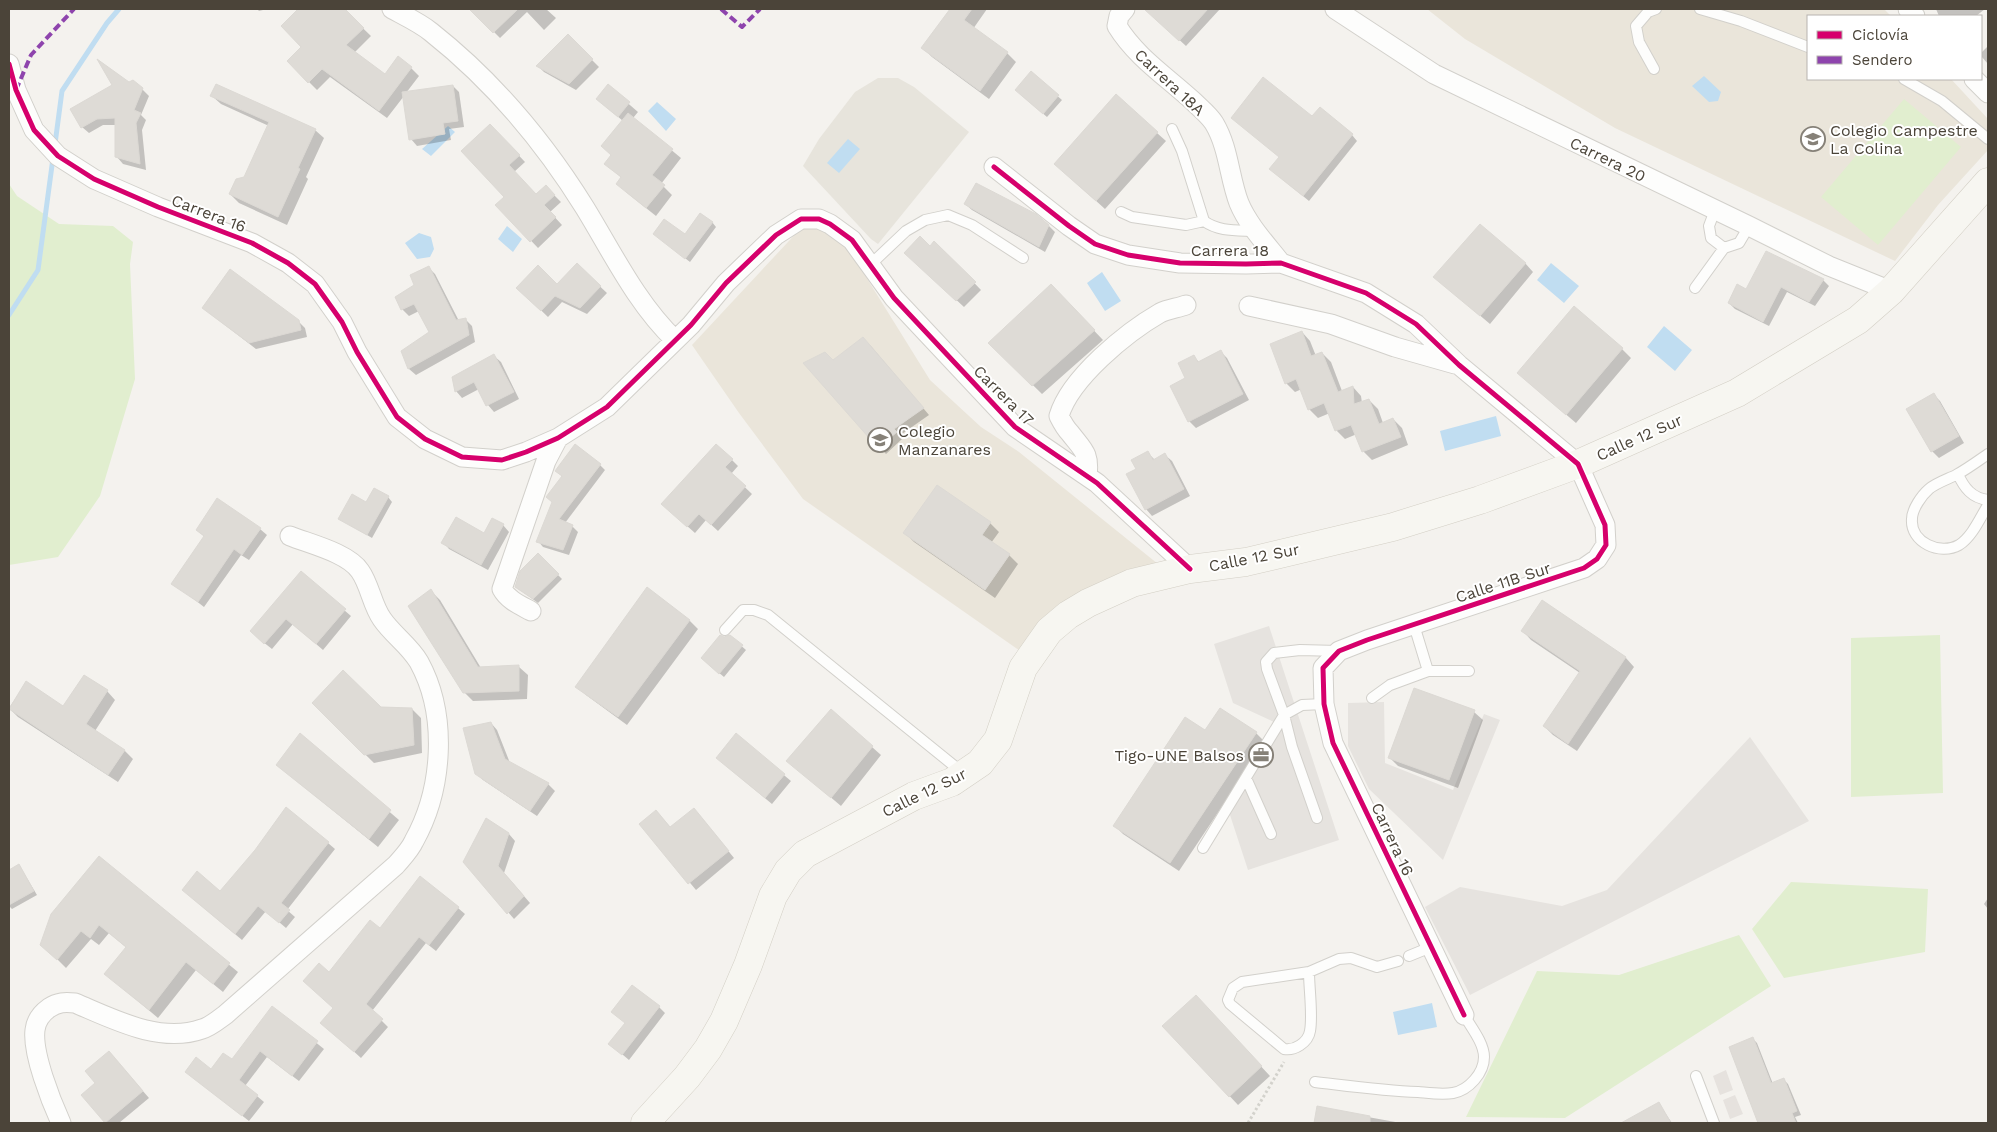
<svg xmlns="http://www.w3.org/2000/svg" width="1997" height="1132" viewBox="0 0 1997 1132" font-family="'Work Sans',sans-serif">
  <rect width="100%" height="100%" fill="#f4f2ee"/>
  <path fill="#e7e4dc" d="M878 78H898L914 87 969 132 878 244 871 239 803 166 819 139 855 92Z"/>
  <path fill="#e6e2de" d="M1726 1070 1733 1090 1720 1095 1713 1076Z
    M1735 1095 1743 1114 1730 1119 1723 1100Z"/>
  <path fill="#eae5da" d="M1427 9H1884L1891 16H1808V79H1951L1988 119V150L1938 205 1895 261 1615 128 1465 39Z
    M801 228 829 230 853 256 930 380 981 427 1019 452 1158 564 1023 653 803 499 739 413 692 345Z"/>
  <path fill="#e1eecf" d="M1904 99 1961 147 1878 245 1821 197Z
    M9 184 17 196 59 224 113 226 133 242 130 264 135 379 100 496 58 557 9 565Z
    M1940 635 1943 793 1851 797V638Z
    M1791 882 1928 889 1925 952 1784 978 1752 929Z
    M1739 935 1771 986 1565 1118 1466 1117 1537 971 1619 975Z"/>
  <path fill="#e6e3df" d="M1269 626 1339 840 1248 870 1230 815 1274 722 1233 703 1214 644Z
    M1384 702 1385 763 1453 790 1484 714 1500 720 1443 860 1369 789 1348 746V703Z
    M1750 737 1809 821 1470 995 1425 907 1460 887 1562 906 1607 890Z"/>
  <path fill="#c0ddf1" d="M1704 76 1721 92 1718 101 1709 102 1692 86Z
    M657 102 676 119 666 131 648 111Z
    M448 126 455 132 431 156 422 149Z
    M848 139 860 149 839 173 827 163Z
    M507 226 522 239 513 252 498 239Z
    M419 233 431 237 434 249 430 257 417 259 405 243Z
    M1551 263 1579 286 1564 303 1537 280Z
    M1102 272 1121 301 1105 311 1087 283Z
    M1664 326 1692 350 1675 371 1647 347Z
    M1496 416 1501 436 1445 451 1440 431Z
    M1432 1003 1437 1027 1398 1035 1393 1012Z"/>
  <path fill="#0003" d="M257 9H267L259 11Z
    M300 9H343L371 36 354 53 385 76 411 68 419 76 406 93 453 86 459 92 464 127 449 129 451 140 417 146 411 139 404 96 387 118 330 77 317 90 288 61 303 47 282 26Z
    M471 9H546L556 18 544 30 527 12 500 38Z
    M952 9H987L973 29 1007 53 1016 62 989 99 932 57 923 48Z
    M1150 9H1220L1186 46 1148 11Z
    M1936 9H1985L1976 16H1939Z
    M568 36 599 67 576 90 544 72 538 66Z
    M1988 46V64L1981 56V53Z
    M1031 73 1062 100 1047 117 1020 94Z
    M129 84 142 89 149 96 141 115 146 120 142 130 146 170 123 164 117 157 116 125H103L89 133 82 127Z
    M608 86 638 112 633 118 681 158 661 184 672 195 656 216 626 192 622 178 606 164 612 156 623 121 597 99Z
    M212 96 315 130 324 138 306 177 308 179 287 225 239 203 230 194 245 178 269 126 221 104Z
    M1232 118 1352 135 1357 141 1309 201 1276 174 1280 157Z
    M490 125 525 162 514 172 537 196 546 187 561 202 550 212 562 225 538 248 497 205 505 197Z
    M1157 133 1166 141 1105 209 1064 172Z
    M965 204 1049 226 1055 232 1045 252 972 210Z
    M712 222 716 227 690 262 654 234 685 236Z
    M935 242 981 290 964 307 912 259 930 248Z
    M1525 263 1533 272 1490 324 1444 285Z
    M577 265 607 293 587 314 562 302 548 317 518 288 557 286Z
    M429 268 435 274 459 321 465 319 472 326 475 342 416 375 409 369 403 352 430 333 419 311 409 316 402 309 396 297 415 286Z
    M1823 280 1829 286 1815 306 1787 292 1769 326 1735 309 1729 303 1747 291Z
    M1060 295 1103 340 1042 394 990 343Z
    M203 308 298 321 305 328 307 337 256 349Z
    M1302 332 1310 341 1316 356 1322 353 1331 362 1342 391 1353 387 1361 396 1362 403 1369 400 1378 409 1383 423 1393 419 1402 428 1408 445 1372 460 1363 451 1357 434 1345 439 1336 430 1330 413 1318 418 1309 409 1302 389 1295 392 1286 383Z
    M870 345 929 415 899 436 902 439 886 454 805 364 833 362Z
    M1622 349 1631 358 1576 423 1528 382Z
    M1220 351 1227 358 1249 400 1196 428 1189 421 1172 387 1187 379 1193 356 1199 362Z
    M494 356 501 362 519 399 494 412 488 405 479 389 462 398 456 391Z
    M1933 394 1940 401 1964 443 1939 458 1932 451Z
    M1148 453 1155 460 1165 455 1172 461 1190 496 1152 516 1146 509 1138 469Z
    M732 460 738 466 731 474 752 494 718 531 706 520 695 533 669 510Z
    M600 465 605 470 565 523 572 526 578 532 569 555 543 547 538 541 563 477 556 471Z
    M937 486 990 523 999 532 991 543 1009 555 1018 564 995 598 914 542 905 533Z
    M388 497 392 502 372 538 340 519 366 503Z
    M503 525 509 532 488 570 449 549 443 542 484 535Z
    M260 529 267 535 249 560 241 555 204 607 173 583 205 537 197 530Z
    M538 555 562 579 538 603 516 587Z
    M301 573 351 616 323 650 293 624 272 649 258 638Z
    M431 591 440 600 481 668 519 667 528 675 527 699 473 701 464 692Z
    M1543 602 1626 658 1634 667 1577 751 1553 735 1544 726 1580 673 1531 640 1523 631Z
    M689 620 698 629 627 725 586 695 577 686Z
    M730 636 746 650 724 677 706 662 724 638Z
    M26 683 64 708 107 691 115 700 95 731 124 750 133 759 118 782 18 717 9 708Z
    M313 703 412 709 421 718 422 753 374 763Z
    M1474 712 1483 720 1458 788 1398 766 1389 757Z
    M491 723 497 730 510 763 548 784 555 791 537 816 483 780 476 773Z
    M1206 732 1256 733 1265 742 1179 871 1123 834 1115 826Z
    M300 735 399 820 378 847 277 765Z
    M736 735 791 781 772 804 724 764Z
    M872 747 881 755 841 806 788 761Z
    M656 811 671 828 700 816 734 858 696 890 641 824Z
    M509 834 515 841 504 873 530 903 514 919 464 861Z
    M328 843 335 849 287 910 295 917 286 928 266 911 242 940 190 896 221 893Z
    M99 858 238 972 223 992 196 970 158 1018 106 974 127 948 109 933 99 945 91 939 66 968 49 951Z
    M19 865 37 895 12 909 9 906V871Z
    M1988 898V909L1984 904Z
    M458 908 465 914 436 951 426 943 372 1011 388 1027 361 1058 329 1029 335 1009 329 973 380 929Z
    M1204 1005 1270 1076 1238 1105 1164 1026Z
    M659 1007 665 1013 629 1060 610 1044Z
    M273 1008 324 1049 299 1081 267 1057 245 1086 264 1102 249 1121 186 1072 211 1070 232 1061Z
    M1753 1039 1757 1043 1773 1084 1784 1080 1788 1084 1801 1115 1795 1117 1798 1123H1760L1731 1048Z
    M109 1052 149 1098 119 1123H107L83 1095 97 1083Z
    M1659 1104 1672 1123H1627Z
    M1318 1108 1401 1123H1315Z"/>
  <g fill="none" stroke-linecap="round" stroke-linejoin="round">
    <path stroke="#c0ddf1" stroke-width="5" d="M55 144 62 91 107 23 119 9
      M9 315 38 270 53 158"/>
  </g>
  <path fill="#dedbd6" stroke="#dcd9d4" d="M298 9H345L364 28 346 45 385 74 398 56 412 67 379 111 322 69 308 83 287 61 301 47 281 26Z
    M469 9H518L493 33Z
    M950 9H972L964 20 1008 52 980 91 921 48Z
    M1144 9H1208L1179 41Z
    M568 34 593 59 569 84 536 66Z
    M97 59 129 82 133 80 143 88 134 110 141 113 136 123 140 164 115 157V118L97 119 81 128 70 109 112 85Z
    M1031 71 1059 95 1043 114 1015 90Z
    M1263 77 1312 116 1320 107 1353 134 1303 196 1269 169 1279 157 1231 118Z
    M216 84 316 129 298 168 300 169 278 217 229 194 236 179 244 177 269 122 210 96Z
    M608 84 630 102 618 117 596 99Z
    M453 85 458 121 443 123 445 134 409 140 402 92Z
    M1116 94 1158 132 1096 201 1054 164Z
    M628 113 673 149 652 175 665 185 646 208 616 184 621 177 604 164 611 155 601 146Z
    M490 124 520 155 509 165 536 194 546 185 555 195 544 205 556 217 530 242 495 205 504 197 461 151Z
    M976 183 1036 214 1049 225 1039 247 964 204Z
    M700 213 713 222 685 259 653 234 664 219 685 234Z
    M1480 224 1526 263 1480 316 1433 277Z
    M920 236 930 246 934 241 976 282 956 301 904 253Z
    M1766 251 1824 279 1809 302 1781 287 1763 322 1728 303 1737 284 1746 289Z
    M577 263 601 286 580 308 555 296 541 311 516 288 538 265 557 284Z
    M429 266 456 320 466 318 469 335 408 369 401 351 429 332 414 304 401 310 395 297 414 285 410 275Z
    M230 269 299 320 301 330 249 343 202 308Z
    M1051 284 1095 330 1032 386 988 343Z
    M1574 306 1623 348 1566 415 1517 373Z
    M1302 331 1311 356 1322 352 1338 392 1353 386 1354 404 1369 399 1379 424 1393 418 1401 437 1362 452 1351 425 1335 431 1324 403 1308 410 1296 379 1285 384 1270 344Z
    M863 337 924 408 894 429 897 432 878 448 803 363 825 352 833 360Z
    M1221 350 1243 394 1188 422 1170 386 1185 378 1178 363 1194 355 1198 362Z
    M494 354 514 392 486 406 474 382 455 392 452 377Z
    M1934 393 1959 436 1931 452 1906 409Z
    M575 444 601 464 559 519 573 525 563 550 536 542 552 502 546 497 562 476 555 471Z
    M716 444 733 459 725 467 746 486 711 525 699 514 687 527 661 504Z
    M1148 451 1153 460 1165 453 1184 489 1145 510 1126 474 1136 469 1131 460Z
    M937 485 991 522 982 535 1010 554 985 590 903 533Z
    M374 488 389 496 367 535 338 519 352 494 366 502Z
    M217 498 261 528 242 555 234 549 198 602 171 584 204 536 196 530Z
    M456 517 484 533 492 518 504 524 481 565 441 543Z
    M538 553 559 574 533 599 515 587 520 571Z
    M301 571 346 609 316 644 286 619 264 644 250 631Z
    M647 587 690 620 618 717 575 687Z
    M431 589 478 667 519 665V691L463 693 408 606Z
    M1542 600 1626 657 1568 744 1543 726 1580 671 1521 631Z
    M720 635 724 637 730 635 743 645 719 674 701 658Z
    M343 670 381 707 412 708 414 745 364 755 312 703Z
    M84 675 108 690 86 724 125 750 108 775 9 709 26 681 63 706Z
    M1414 688 1475 710 1449 780 1388 758Z
    M1220 708 1257 732 1170 863 1113 826 1185 717 1205 730Z
    M831 709 873 746 831 798 786 761Z
    M491 722 505 759 549 783 530 811 475 774 463 728Z
    M300 733 391 810 369 839 276 765Z
    M736 733 785 774 765 798 716 758Z
    M286 807 329 842 281 903 290 910 279 923 258 906 235 934 182 890 197 871 220 891 255 850Z
    M694 808 729 851 688 884 639 824 656 810 670 827Z
    M486 818 509 833 498 866 524 896 507 914 463 862Z
    M99 856 230 963 213 984 186 962 149 1010 104 974 126 947 99 925 90 938 81 931 57 960 40 945 51 914Z
    M19 864 34 891 9 905V870Z
    M420 876 459 907 429 945 419 937 366 1004 383 1019 354 1052 320 1023 333 1008 303 981 319 963 329 972 370 920 380 928Z
    M632 985 660 1006 622 1055 608 1044 625 1023 611 1012Z
    M1196 995 1262 1066 1229 1097 1162 1026Z
    M272 1006 318 1041 292 1076 260 1051 239 1080 258 1095 242 1116 185 1072 196 1057 211 1069 223 1053 232 1059Z
    M1753 1037 1771 1083 1784 1078 1797 1111 1792 1113 1796 1123H1758L1729 1047Z
    M109 1051 143 1091 105 1123 81 1095 95 1083 85 1071Z
    M1659 1102 1671 1123H1621Z
    M1317 1106 1370 1116V1123H1314Z"/>
  <g fill="none" stroke-linecap="round" stroke-linejoin="round">
    <defs>
      <path id="service" d="M1700 9 1741 21 1808 47
        M1654 69 1639 42 1636 26 1648 12 1656 9
        M1904 79 1942 101 1988 139
        M1172 129 1182 151 1204 221C1219 232 1237 230 1256 231
        M1715 210 1709 226 1711 238 1724 248
        M1121 212 1132 217 1186 225 1204 221
        M870 265 906 231 925 220 948 215 972 225 1023 258
        M1695 288 1724 248 1739 243 1749 226
        M1988 454C1978 461 1967 469 1956 475 1948 479 1936 483 1929 489 1922 495 1912 509 1912 519 1910 542 1940 556 1959 545 1972 537 1980 518 1988 505
        M1958 474C1964 488 1972 498 1988 500
        M1414 625 1428 671
        M725 630 743 610H754L768 615 963 773
        M1372 698 1390 685 1428 671H1469
        M1246 778 1271 834
        M1317 818 1292 747 1284 715 1267 669 1266 662 1274 653 1300 650 1338 651
        M1203 848 1284 715 1302 705 1324 704
        M1409 956 1431 947
        M1309 972C1309 989 1313 1015 1310 1031 1308 1043 1294 1051 1284 1049L1230 1004 1228 1000 1233 988 1242 982 1309 972 1339 959 1351 958 1377 967 1398 961
        M1696 1076 1714 1123
        M1315 1082C1349 1086 1384 1091 1418 1092 1429 1093 1442 1095 1453 1093 1469 1090 1484 1073 1484 1057 1484 1043 1471 1027 1464 1015"/>
      <path id="minor" d="M392 9C405 16 420 23 431 32 493 81 544 142 585 208 612 252 637 304 675 340
        M1125 9 1119 16 1117 26C1136 57 1167 77 1193 101 1200 108 1209 115 1214 123 1229 148 1229 177 1239 203 1248 225 1267 245 1281 263
        M1335 9 1434 74 1749 226 1829 266 1891 291
        M1908 9 1915 16
        M9 64 16 90 34 130 58 156 94 179 158 207 252 243 288 263 315 284 342 322 357 352 397 417 425 439 462 457 502 460 526 452 558 438 607 407 691 325 726 283 776 235 801 219H819L830 224 852 240 894 298 1015 427 1097 483 1190 569
        M1974 79 1988 93
        M994 167 1069 226 1095 244 1128 255 1180 263 1246 264 1281 263 1366 293 1416 324 1459 365 1578 464 1605 525 1606 545 1597 559 1584 568 1367 640 1339 651 1323 668 1324 704 1333 743 1464 1015
        M1249 306 1331 324 1395 347 1455 364
        M1087 476C1090 453 1083 450 1070 433 1065 428 1062 422 1059 416 1070 378 1127 332 1160 313 1168 309 1178 308 1186 305
        M531 611C520 605 508 600 502 589L546 461 558 438
        M61 1123C51 1101 32 1053 35 1030 36 1021 42 1013 49 1008 58 1002 65 1002 75 1003 113 1019 160 1044 202 1029 210 1027 218 1020 225 1015L396 865C402 858 410 850 414 841 443 789 448 715 419 662 409 645 393 635 382 619 372 605 370 585 360 571 348 553 310 544 290 536"/>
      <path id="secondary" d="M645 1123 687 1077 708 1049 724 1021 748 965 773 896 788 871 805 854 914 796 952 782 980 763 998 740 1023 668 1049 631 1068 615 1088 603 1132 583 1190 569 1246 562 1393 527 1480 500 1578 464 1737 393 1858 320 1891 291 1988 182"/>
    </defs>
    <use href="#service" stroke="#d2d0cb" stroke-width="12"/>
    <use href="#minor" stroke="#d2d0cb" stroke-width="21"/>
    <use href="#secondary" stroke="#d3cfc5" stroke-width="29"/>
    <path stroke="#d3d2cc" stroke-width="3" stroke-dasharray="2.5 2.5" stroke-linecap="butt" d="M1248 1123 1284 1062"/>
    <use href="#service" stroke="#fdfdfc" stroke-width="10"/>
    <use href="#minor" stroke="#fdfdfc" stroke-width="19"/>
    <use href="#secondary" stroke="#f7f6f1" stroke-width="28"/>
    <path stroke="#8e44ad" stroke-width="4" stroke-dasharray="8 4" stroke-linecap="butt" d="M721 9 742 27 760 9
      M16 90 31 55 74 9"/>
    <defs>
      <path id="cycleway" d="M9 64 16 90 34 130 58 156 94 179 158 207 252 243 288 263 315 284 342 322 357 352 397 417 425 439 462 457 502 460 526 452 558 438 607 407 691 325 726 283 776 235 801 219H819L830 224 852 240 894 298 1015 427 1097 483 1190 569
        M994 167 1069 226 1095 244 1128 255 1180 263 1246 264 1281 263 1366 293 1416 324 1459 365 1578 464 1605 525 1606 545 1597 559 1584 568 1367 640 1339 651 1323 668 1324 704 1333 743 1464 1015"/>
    </defs>
    <use href="#cycleway" stroke="#fff" stroke-width="8"/>
    <use href="#cycleway" stroke="#d6006c" stroke-width="5"/>
  </g>
  <defs>
    <symbol id="school-ring" viewBox="-11 -11 22 22"><circle r="9.5" fill="#fff" stroke="#868178" stroke-width="1.5"/><path d="M0-5L7-2L0 1L-7-2ZM-4 1L0 2.5L4 1V4Q0 6-4 4Z" fill="#868178"/></symbol>
    <symbol id="office-ring" viewBox="-11 -11 22 22"><circle r="9.5" fill="#fff" stroke="#868178" stroke-width="1.5"/><path d="M-6-3h4V-5.5h4V-3h4V5H-6ZM-1-4.5V-3h2v-1.5ZM-6 0V1H6V0Z" fill="#868178"/></symbol>
  </defs>
  <g fill-rule="evenodd">
    <use href="#school-ring" x="1799" y="125" width="28" height="28"/>
    <use href="#school-ring" x="866" y="426" width="28" height="28"/>
    <use href="#office-ring" x="1247" y="741" width="28" height="28"/>
  </g>
  <g text-anchor="middle" stroke-width="4" stroke-linejoin="round" paint-order="stroke">
    <g font-size="16" fill="#4b4439" stroke="#fff">
      <text transform="translate(1170 82) rotate(43)" y="6">Carrera 18A</text>
      <text transform="translate(1608 159) rotate(26)" y="6">Carrera 20</text>
      <text transform="translate(209 213) rotate(21)" y="6">Carrera 16</text>
      <text x="1230" y="256">Carrera 18</text>
      <text transform="translate(1004 395) rotate(45)" y="6">Carrera 17</text>
      <text transform="translate(1639 437) rotate(-24)" y="6">Calle 12 Sur</text>
      <text transform="translate(1254 557) rotate(-11)" y="6">Calle 12 Sur</text>
      <text transform="translate(1503 582) rotate(-18)" y="6">Calle 11B Sur</text>
      <text transform="translate(924 792) rotate(-26)" y="6">Calle 12 Sur</text>
      <text transform="translate(1393 839) rotate(65)" y="6">Carrera 16</text>
    </g>
    <g font-size="16" fill="#4b4439" stroke="#fff" text-anchor="start">
      <text x="1830" y="136">Colegio Campestre<tspan x="1830" dy="18">La Colina</tspan></text>
      <text x="898" y="437">Colegio<tspan x="898" dy="18">Manzanares</tspan></text>
      <text x="1244" y="761" text-anchor="end">Tigo-UNE Balsos</text>
    </g>
  </g>
  <rect width="1997" height="1132" fill="none" stroke="#4b4439" stroke-width="20"/>
  <rect x="1807" y="15" width="175" height="65" fill="#ffffff" stroke="#b7b4b0"/>
  <rect x="1817" y="31" width="25" height="8" fill="#d6006c" stroke="#b7b4b0"/>
  <text x="1852" y="40" font-size="15" fill="#4b4439">Ciclovía</text>
  <rect x="1817" y="56" width="25" height="8" fill="#8e44ad" stroke="#b7b4b0"/>
  <text x="1852" y="65" font-size="15" fill="#4b4439">Sendero</text>
</svg>
